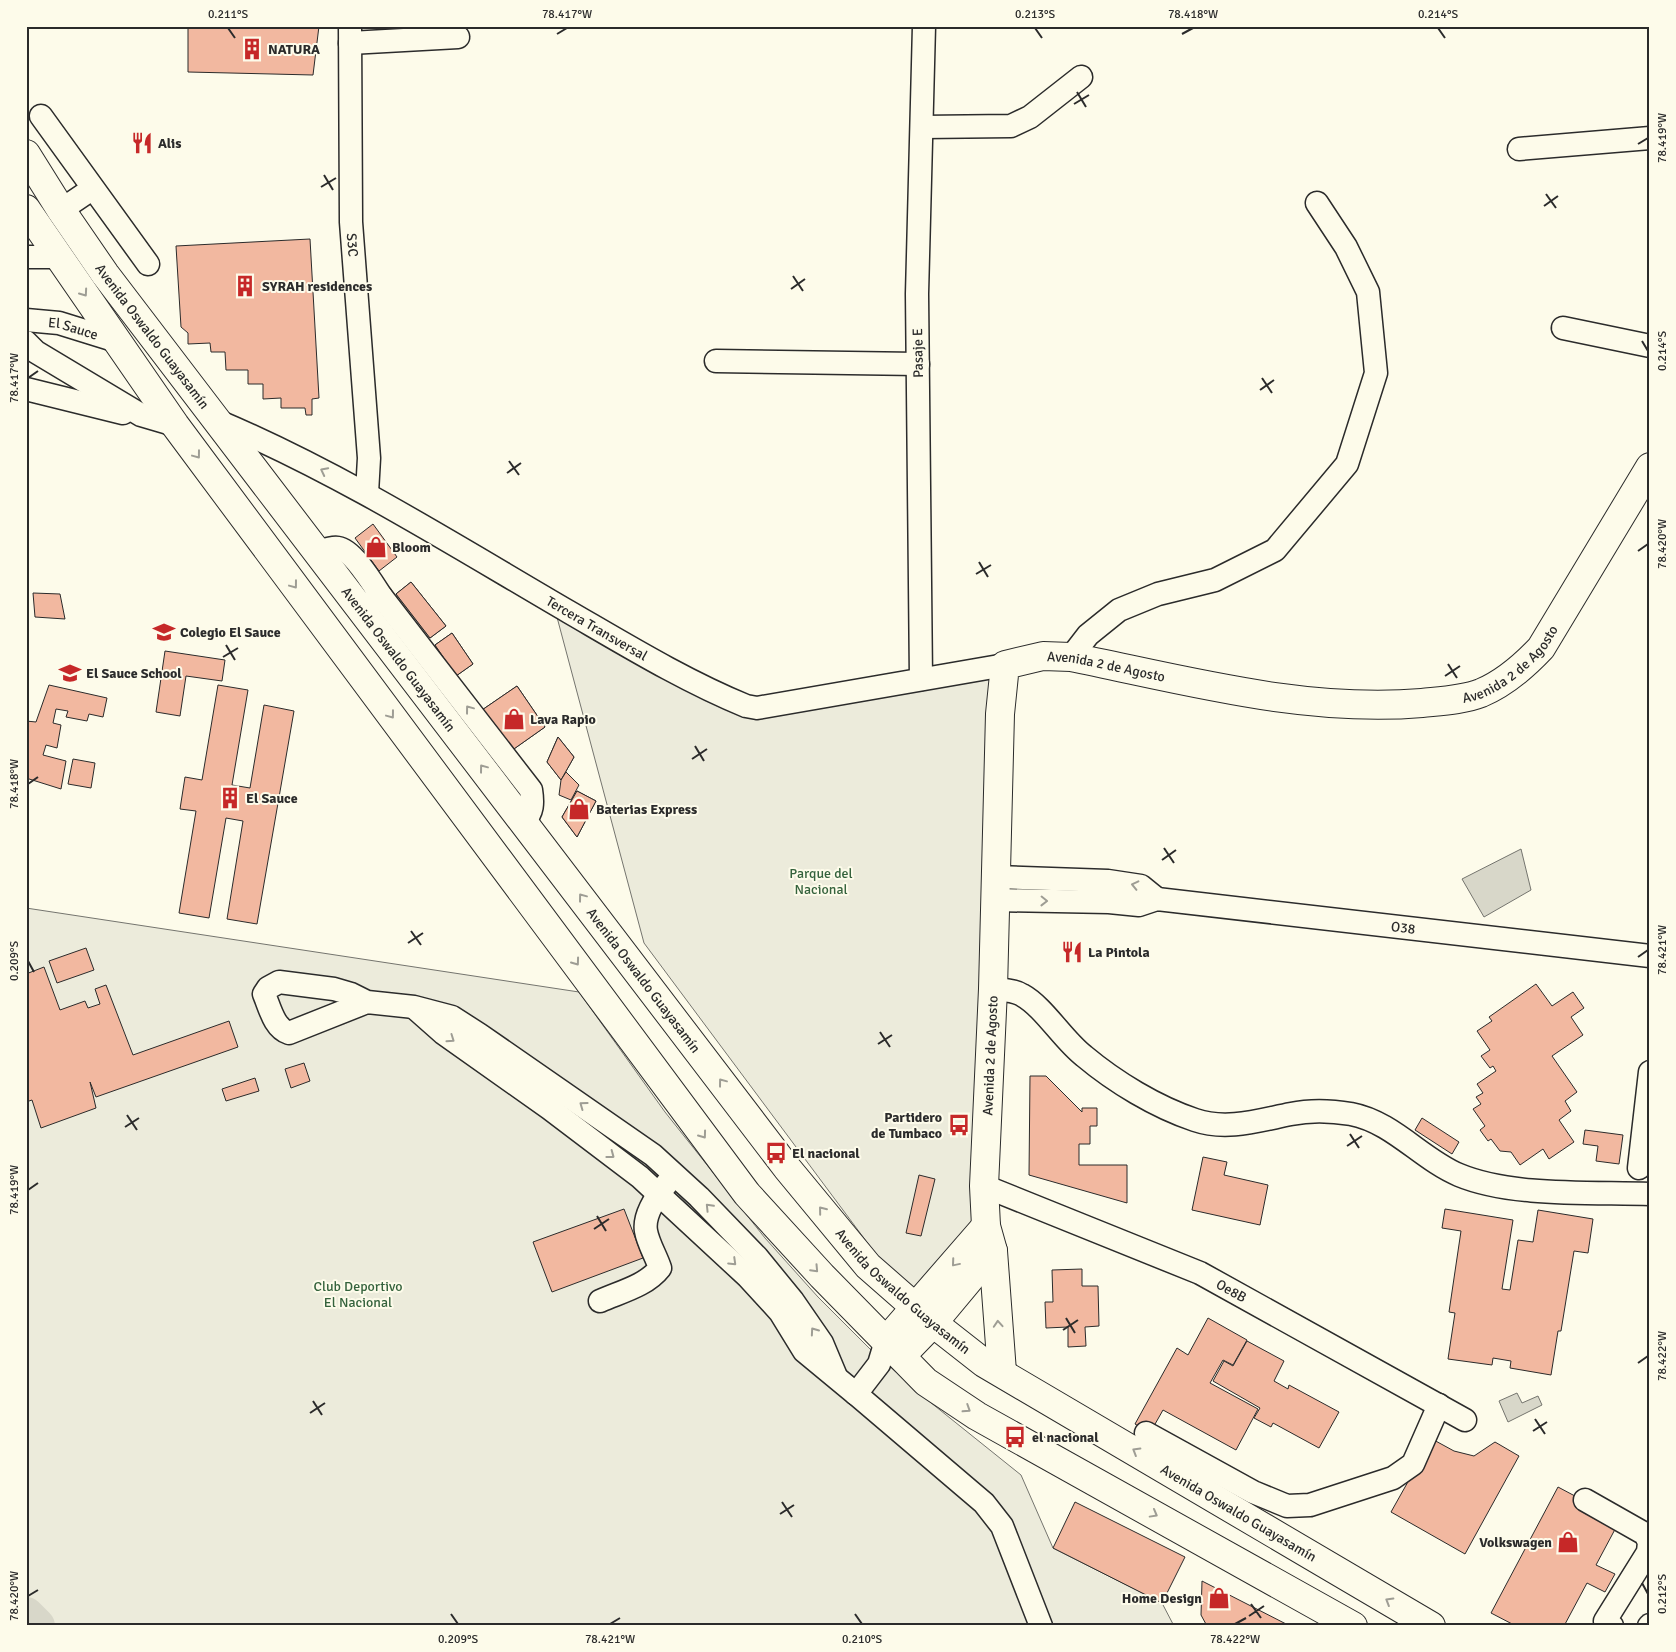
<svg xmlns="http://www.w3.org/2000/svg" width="1676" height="1652" viewBox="0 0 1676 1652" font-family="Signika,sans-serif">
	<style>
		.green { fill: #ecebdb; stroke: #74746e }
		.water { fill: #d8d7c9; stroke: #74746e }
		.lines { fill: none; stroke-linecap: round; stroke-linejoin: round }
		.river { stroke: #d8d7c9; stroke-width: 36 }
		.building { fill: #f2b8a0; stroke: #2b2b2b }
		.minor-casing { stroke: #2b2b2b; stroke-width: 25 }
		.major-casing { stroke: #2b2b2b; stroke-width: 30 }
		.minor { stroke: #fdfbea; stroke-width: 22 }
		.major { stroke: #fdfbea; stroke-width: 28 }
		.oneway { stroke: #9e9d94 }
		.ticks { fill: none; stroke: #2b2b2b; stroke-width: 2 }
		.labels { text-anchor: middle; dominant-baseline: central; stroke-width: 4; stroke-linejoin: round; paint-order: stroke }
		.poi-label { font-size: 14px; font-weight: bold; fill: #2b2b2b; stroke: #fdfbea; text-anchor: start }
		.street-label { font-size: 14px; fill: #2b2b2b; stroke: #fdfbea }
		.park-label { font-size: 14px; fill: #34623c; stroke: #fdfbea }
		.neatline { fill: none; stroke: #2b2b2b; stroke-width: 2 }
		.ticks-label { font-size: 12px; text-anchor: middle; fill: #2b2b2b }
	</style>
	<rect width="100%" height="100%" fill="#fdfbea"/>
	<g class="green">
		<path d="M 554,606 L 746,710 L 1016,661 L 986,1221 L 916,1308 L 644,943 Z"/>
		<path d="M 26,908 L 579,992 L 665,1112 L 765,1238 L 818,1297 L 871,1350 L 930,1402 L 1021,1475 L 1053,1548 L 1162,1603 L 1174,1626 L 37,1626 L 26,1615 Z"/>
	</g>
	<g class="water">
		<path d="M 1521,849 L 1531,890 L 1484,917 L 1462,879 Z"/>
		<path d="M 1517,1393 L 1522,1403 L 1538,1396 L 1542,1405 L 1508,1422 L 1499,1401 Z"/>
	</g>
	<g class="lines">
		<path class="river" d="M 26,1615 L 37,1626"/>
	</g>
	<g class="building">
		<path d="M 188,26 L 319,26 L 313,75 L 188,72 Z"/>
		<path d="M 310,239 L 319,398 L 312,399 L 312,415 L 306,415 L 305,408 L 281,408 L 281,398 L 263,399 L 263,384 L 248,384 L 248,370 L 226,370 L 225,352 L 211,352 L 210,343 L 188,344 L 188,333 L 181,327 L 176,246 Z"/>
		<path d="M 373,524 L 397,557 L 379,571 L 355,538 Z"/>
		<path d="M 411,582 L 446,626 L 430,638 L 396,594 Z"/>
		<path d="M 411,582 L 446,626 L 430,638 L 396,594 Z"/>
		<path d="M 33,593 L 60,594 L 65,619 L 35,617 Z"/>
		<path d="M 452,633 L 473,664 L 456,676 L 435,645 Z"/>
		<path d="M 452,633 L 473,664 L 456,676 L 435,645 Z"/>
		<path d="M 165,651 L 225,660 L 222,681 L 186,676 L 180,716 L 156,712 Z"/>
		<path d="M 49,685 L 107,698 L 103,717 L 89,714 L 87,721 L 66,717 L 68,711 L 56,709 L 53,723 L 61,725 L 57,748 L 46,745 L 43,755 L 66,761 L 61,789 L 26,778 L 26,721 L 36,722 Z"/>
		<path d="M 218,685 L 248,690 L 232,785 L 250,788 L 264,705 L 294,711 L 257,924 L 227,919 L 243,821 L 226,818 L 209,918 L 179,913 L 196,811 L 180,809 L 185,777 L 202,780 Z"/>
		<path d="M 517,686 L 545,727 L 511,751 L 482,710 Z"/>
		<path d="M 517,686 L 545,727 L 511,751 L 482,710 Z"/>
		<path d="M 558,737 L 574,757 L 561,780 L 547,762 Z"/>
		<path d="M 558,737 L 574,757 L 561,780 L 547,762 Z"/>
		<path d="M 73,759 L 95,763 L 91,788 L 68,784 Z"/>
		<path d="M 566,772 L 579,785 L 571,800 L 559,795 L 561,780 Z"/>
		<path d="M 577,791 L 596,801 L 577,837 L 562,817 Z"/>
		<path d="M 577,791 L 596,801 L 577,837 L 562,817 Z"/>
		<path d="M 86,948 L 94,970 L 57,983 L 49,961 Z"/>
		<path d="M 44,967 L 60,1010 L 85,1001 L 88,1008 L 100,1004 L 95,989 L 106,985 L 133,1055 L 229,1021 L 238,1047 L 96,1097 L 90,1082 L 96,1108 L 41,1128 L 32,1100 L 26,1102 L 26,974 Z"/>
		<path d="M 1536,984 L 1552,1006 L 1573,992 L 1584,1008 L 1571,1017 L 1583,1035 L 1552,1056 L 1577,1092 L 1565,1101 L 1571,1111 L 1559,1120 L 1574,1142 L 1549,1159 L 1543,1149 L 1520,1165 L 1511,1152 L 1500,1151 L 1491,1139 L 1488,1141 L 1480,1130 L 1485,1126 L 1473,1109 L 1481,1104 L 1476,1097 L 1483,1093 L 1477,1084 L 1496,1071 L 1493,1066 L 1490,1068 L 1481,1056 L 1490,1050 L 1477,1031 L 1492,1021 L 1489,1017 Z"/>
		<path d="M 304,1063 L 310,1081 L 291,1088 L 285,1069 Z"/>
		<path d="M 1030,1076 L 1046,1076 L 1082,1112 L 1082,1108 L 1097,1108 L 1097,1126 L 1090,1126 L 1090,1144 L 1079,1144 L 1079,1165 L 1127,1165 L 1127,1203 L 1029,1175 Z"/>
		<path d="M 255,1078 L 259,1091 L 226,1101 L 222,1089 Z"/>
		<path d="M 1422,1118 L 1459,1142 L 1452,1154 L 1415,1130 Z"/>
		<path d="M 1585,1130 L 1623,1135 L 1619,1164 L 1596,1161 L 1598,1146 L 1583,1144 Z"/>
		<path d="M 1203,1157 L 1227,1162 L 1224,1175 L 1268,1185 L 1260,1225 L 1192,1210 Z"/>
		<path d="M 919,1175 L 935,1179 L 921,1236 L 906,1233 Z"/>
		<path d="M 624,1209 L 643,1258 L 552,1292 L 533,1242 Z"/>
		<path d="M 1445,1209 L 1513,1220 L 1502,1289 L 1510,1290 L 1518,1240 L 1533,1242 L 1538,1210 L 1593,1219 L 1588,1253 L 1574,1251 L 1561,1331 L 1558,1331 L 1551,1375 L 1510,1368 L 1511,1361 L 1493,1358 L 1492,1365 L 1448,1359 L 1455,1313 L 1449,1312 L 1461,1231 L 1442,1228 Z"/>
		<path d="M 1082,1269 L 1082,1286 L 1098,1286 L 1099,1326 L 1085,1327 L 1086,1346 L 1068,1347 L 1068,1327 L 1046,1328 L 1045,1302 L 1053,1302 L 1052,1270 Z"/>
		<path d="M 1208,1318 L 1247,1340 L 1233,1365 L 1223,1360 L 1210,1383 L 1258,1409 L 1236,1450 L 1163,1410 L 1150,1433 L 1135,1424 L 1177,1348 L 1188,1355 Z"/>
		<path d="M 1247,1341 L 1284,1361 L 1274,1381 L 1288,1389 L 1289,1385 L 1339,1412 L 1319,1448 L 1273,1423 L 1271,1427 L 1254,1418 L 1260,1408 L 1213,1381 L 1224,1361 L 1233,1366 Z"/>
		<path d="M 1432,1439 L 1454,1451 L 1474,1456 L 1495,1442 L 1519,1456 L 1465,1554 L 1391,1512 Z"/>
		<path d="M 1558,1487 L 1620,1520 L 1596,1565 L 1615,1574 L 1605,1592 L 1587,1583 L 1564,1626 L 1516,1626 L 1491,1613 Z"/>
		<path d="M 1075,1502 L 1185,1557 L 1162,1603 L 1053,1548 Z"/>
		<path d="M 1202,1581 L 1290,1626 L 1207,1626 L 1201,1615 Z"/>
	</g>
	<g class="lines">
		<g class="minor-casing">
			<g id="minor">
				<path id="s1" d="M 350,26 L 351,222 L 369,458 L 367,493"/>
				<path d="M 350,43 L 458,37"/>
				<path d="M 41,116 L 148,264"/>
				<path d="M 922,127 L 1011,126 L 1030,117 L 1081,77"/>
				<path d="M 1519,149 L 1650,138"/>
				<path d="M 61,210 L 92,189"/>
				<path d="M 26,257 L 59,257"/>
				<path id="s2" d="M 26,320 L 59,323 L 117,341"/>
				<path d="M 1563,328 L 1650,346"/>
				<path d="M 26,342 L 36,352 L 141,415 L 175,425"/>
				<path d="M 716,361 L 918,364"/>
				<path d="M 26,389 L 123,413"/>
				<path id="s3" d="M 220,422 C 342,474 454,545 569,612 C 626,645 685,681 746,706 L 757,708 L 1005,665"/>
				<path d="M 319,552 C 325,550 331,547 338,548 C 353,550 373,584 381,596"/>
				<path d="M 361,608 L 381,596 L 531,790 C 533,803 533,812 524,821"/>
				<path d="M 1071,657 L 1088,635 L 1119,610 L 1158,594 L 1215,580 L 1275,550 L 1347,464 L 1376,373 L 1368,292 L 1346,247 L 1317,203"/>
				<path d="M 921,679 L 917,294 L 924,26"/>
				<path d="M 996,877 L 1108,881 L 1141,886 L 1157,899"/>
				<path id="s4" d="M 995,900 L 1109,902 L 1139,905 L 1157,899 L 1650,956"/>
				<path d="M 993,989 C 1003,990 1014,990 1022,995 C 1044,1007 1063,1040 1084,1056 C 1115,1082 1156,1107 1195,1120 C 1227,1131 1260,1120 1291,1114 C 1310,1110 1333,1111 1351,1114 C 1393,1122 1421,1159 1459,1175 C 1512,1197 1592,1192 1650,1194"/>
				<path d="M 367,1002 L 289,1033 C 274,1028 270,1008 264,994 L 268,988 L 279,982 L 334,989 L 351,994 L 367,1002 L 414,1007 L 452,1017 L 480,1035 L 653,1155 L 699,1197 L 757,1257 L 793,1301 L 822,1343 L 835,1374"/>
				<path d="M 417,1010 L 443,1033 L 549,1108 L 640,1177 L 748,1277 L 780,1312 L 804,1351 L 856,1394 L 879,1364 L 886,1341"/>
				<path d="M 1639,1168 L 1650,1072"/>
				<path id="s5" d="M 984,1186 L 1200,1273 L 1465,1420"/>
				<path d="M 600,1301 C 620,1292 646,1286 660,1268 C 656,1256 648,1243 646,1231 C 643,1214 658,1194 668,1182"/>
				<path d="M 856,1394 L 984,1503 L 1002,1526 L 1041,1626"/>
				<path d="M 1146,1433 L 1253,1492 L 1287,1506 L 1310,1505 L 1393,1478 L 1413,1464 L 1439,1405"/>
				<path d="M 1585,1500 L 1645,1534 L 1649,1542 L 1648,1552 L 1605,1621 L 1612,1626"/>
				<path d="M 1649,1626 L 1650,1625"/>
			</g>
		</g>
		<g class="major-casing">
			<g id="major">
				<path id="s6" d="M 26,154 L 61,210 L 105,274 L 787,1168 L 868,1266 L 933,1323 L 984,1363 L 1431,1626"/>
				<path d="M 26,209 L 175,425 L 747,1194 L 822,1276 L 926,1382 L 977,1416 L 1353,1626"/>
				<path d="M 886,1341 L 986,1226"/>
				<path d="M 901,1356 L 933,1323 L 993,1251"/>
				<path id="s7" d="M 1002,1372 L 993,1251 L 986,1226 L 984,1186 L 993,989 L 1000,714 L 1005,665 L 1043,656 L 1071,657 C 1185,680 1304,713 1422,703 C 1441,701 1463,700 1481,693 C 1505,683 1524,666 1541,648 L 1650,467"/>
			</g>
		</g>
		<use href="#minor" class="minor"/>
		<use href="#major" class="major"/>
	</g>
	<defs><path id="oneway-chevron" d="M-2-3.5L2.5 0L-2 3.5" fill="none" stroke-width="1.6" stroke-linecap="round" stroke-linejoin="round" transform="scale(1.25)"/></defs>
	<g class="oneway">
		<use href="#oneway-chevron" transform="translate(84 293) rotate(55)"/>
		<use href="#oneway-chevron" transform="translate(197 455) rotate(53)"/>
		<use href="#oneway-chevron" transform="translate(324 471) rotate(-153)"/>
		<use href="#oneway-chevron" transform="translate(294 585) rotate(53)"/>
		<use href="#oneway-chevron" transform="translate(469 709) rotate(-127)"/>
		<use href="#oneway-chevron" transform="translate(391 715) rotate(53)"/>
		<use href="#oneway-chevron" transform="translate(483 768) rotate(-127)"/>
		<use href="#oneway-chevron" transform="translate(1135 885) rotate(-167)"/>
		<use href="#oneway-chevron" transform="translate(582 897) rotate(-127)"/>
		<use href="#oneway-chevron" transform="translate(1044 901) rotate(1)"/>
		<use href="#oneway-chevron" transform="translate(576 962) rotate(54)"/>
		<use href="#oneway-chevron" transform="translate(451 1039) rotate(35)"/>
		<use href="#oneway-chevron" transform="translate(722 1082) rotate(-127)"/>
		<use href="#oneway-chevron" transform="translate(583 1105) rotate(-144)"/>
		<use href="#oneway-chevron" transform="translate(703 1135) rotate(54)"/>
		<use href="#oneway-chevron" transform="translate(611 1155) rotate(37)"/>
		<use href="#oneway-chevron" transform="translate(709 1207) rotate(-134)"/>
		<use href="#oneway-chevron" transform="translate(822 1210) rotate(-129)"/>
		<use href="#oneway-chevron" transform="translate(733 1262) rotate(44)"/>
		<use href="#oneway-chevron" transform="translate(955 1263) rotate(130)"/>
		<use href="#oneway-chevron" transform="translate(815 1269) rotate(47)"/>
		<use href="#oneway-chevron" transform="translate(998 1324) rotate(-94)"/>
		<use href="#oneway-chevron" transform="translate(814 1331) rotate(-125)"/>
		<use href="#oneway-chevron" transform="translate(967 1409) rotate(33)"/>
		<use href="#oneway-chevron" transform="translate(1136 1451) rotate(-149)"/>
		<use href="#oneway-chevron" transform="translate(1154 1514) rotate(29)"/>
		<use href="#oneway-chevron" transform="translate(1389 1601) rotate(-149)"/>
	</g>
	<path class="ticks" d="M 228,28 L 235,38M 1035,28 L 1042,38M 1438,28 L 1445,38M 557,34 L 567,28M 1182,34 L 1193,28M 1077,92 L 1086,107M 1074,104 L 1089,95M 1638,144 L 1648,138M 324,175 L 333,190M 321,187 L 336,178M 1546,194 L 1556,208M 1544,206 L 1558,196M 793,276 L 803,291M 791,289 L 805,279M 1642,341 L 1648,351M 28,378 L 38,371M 1262,378 L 1272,393M 1260,390 L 1274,380M 509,461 L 519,475M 507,473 L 521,463M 1638,551 L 1648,544M 979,562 L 988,577M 976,574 L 991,565M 226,645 L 235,660M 223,657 L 238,648M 1448,664 L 1457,678M 1445,676 L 1460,666M 695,746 L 704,761M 692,759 L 707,749M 28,784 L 38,777M 1164,848 L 1174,863M 1162,860 L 1176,850M 411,931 L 421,945M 408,943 L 423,933M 1638,957 L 1648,950M 28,961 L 34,972M 880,1032 L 890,1047M 878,1044 L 892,1035M 127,1115 L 137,1130M 125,1127 L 139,1118M 1350,1134 L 1359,1148M 1347,1146 L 1362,1136M 28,1190 L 38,1183M 597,1216 L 606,1231M 594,1229 L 609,1219M 1066,1318 L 1075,1333M 1063,1330 L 1078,1320M 1638,1363 L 1648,1356M 313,1401 L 322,1415M 310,1413 L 325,1403M 1535,1419 L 1545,1434M 1533,1431 L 1547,1422M 782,1502 L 792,1517M 780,1514 L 794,1505M 1642,1583 L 1648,1594M 28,1596 L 38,1590M 1251,1604 L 1261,1618M 451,1614 L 458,1624M 855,1614 L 862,1624M 1249,1616 L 1264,1606M 610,1624 L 620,1618M 1235,1624 L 1246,1618"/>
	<defs>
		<g id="building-bare" transform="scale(1.725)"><path d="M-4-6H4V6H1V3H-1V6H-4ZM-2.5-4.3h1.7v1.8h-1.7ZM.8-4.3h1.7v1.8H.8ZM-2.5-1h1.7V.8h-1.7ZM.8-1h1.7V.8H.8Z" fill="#c62828" stroke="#fdfbea" stroke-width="2.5" paint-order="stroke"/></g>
		<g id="restaurant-bare" transform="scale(1.725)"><path d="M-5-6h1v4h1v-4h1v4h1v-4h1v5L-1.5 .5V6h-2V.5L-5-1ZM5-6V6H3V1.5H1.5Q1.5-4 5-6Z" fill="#c62828" stroke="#fdfbea" stroke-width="2.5" paint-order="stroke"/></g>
		<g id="shop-bare" transform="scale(1.725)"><path d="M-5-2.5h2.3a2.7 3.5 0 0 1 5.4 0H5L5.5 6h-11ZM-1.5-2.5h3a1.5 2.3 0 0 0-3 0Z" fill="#c62828" stroke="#fdfbea" stroke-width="2.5" paint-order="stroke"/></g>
		<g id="school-bare" transform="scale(1.725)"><path d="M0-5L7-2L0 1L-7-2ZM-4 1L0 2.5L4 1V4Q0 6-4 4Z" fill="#c62828" stroke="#fdfbea" stroke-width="2.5" paint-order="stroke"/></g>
		<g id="bus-bare" transform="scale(1.725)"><path d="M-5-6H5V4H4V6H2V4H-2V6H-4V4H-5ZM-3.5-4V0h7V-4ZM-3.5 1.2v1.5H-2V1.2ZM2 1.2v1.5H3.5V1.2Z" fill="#c62828" stroke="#fdfbea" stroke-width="2.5" paint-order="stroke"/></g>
	</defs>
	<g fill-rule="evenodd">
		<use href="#building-bare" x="252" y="49"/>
		<use href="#restaurant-bare" x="142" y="143"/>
		<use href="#building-bare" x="245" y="286"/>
		<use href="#shop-bare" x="376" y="547"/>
		<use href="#school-bare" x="164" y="632"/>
		<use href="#school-bare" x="70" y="673"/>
		<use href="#shop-bare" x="514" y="719"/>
		<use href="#building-bare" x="230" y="798"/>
		<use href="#shop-bare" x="579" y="809"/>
		<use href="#restaurant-bare" x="1072" y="952"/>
		<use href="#bus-bare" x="959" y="1125"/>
		<use href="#bus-bare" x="776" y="1153"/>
		<use href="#bus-bare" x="1015" y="1437"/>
		<use href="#shop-bare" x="1568" y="1542"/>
		<use href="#shop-bare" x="1219" y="1598"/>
	</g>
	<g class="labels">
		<g class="poi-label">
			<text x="268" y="49">NATURA</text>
			<text x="158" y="143">Alis</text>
			<text x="262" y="286">SYRAH residences</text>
			<text x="392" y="547">Bloom</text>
			<text x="180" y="632">Colegio El Sauce</text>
			<text x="86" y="673">El Sauce School</text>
			<text x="530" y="719">Lava Rapio</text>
			<text x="246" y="798">El Sauce</text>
			<text x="596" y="809">Baterias Express</text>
			<text x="1088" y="952">La Pintola</text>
			<text x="942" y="1117" text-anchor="end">Partidero<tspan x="942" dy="16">de Tumbaco</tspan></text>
			<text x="792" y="1153">El nacional</text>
			<text x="1032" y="1437">el nacional</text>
			<text x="1552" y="1542" text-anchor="end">Volkswagen</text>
			<text x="1202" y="1598" text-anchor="end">Home Design</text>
		</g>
		<g class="street-label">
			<text stroke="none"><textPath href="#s1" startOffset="219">S3C</textPath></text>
			<text stroke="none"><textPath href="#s2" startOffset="48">El Sauce</textPath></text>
			<text stroke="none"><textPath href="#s6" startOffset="222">Avenida Oswaldo Guayasamín</textPath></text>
			<text transform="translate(918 353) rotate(-91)">Pasaje E</text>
			<text stroke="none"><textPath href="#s3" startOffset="430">Tercera Transversal</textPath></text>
			<text stroke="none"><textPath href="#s6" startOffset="628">Avenida Oswaldo Guayasamín</textPath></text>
			<text stroke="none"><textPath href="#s7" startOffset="1232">Avenida 2 de Agosto</textPath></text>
			<text stroke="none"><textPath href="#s7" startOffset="812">Avenida 2 de Agosto</textPath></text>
			<text stroke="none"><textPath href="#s4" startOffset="411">O38</textPath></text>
			<text stroke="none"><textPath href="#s6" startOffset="1032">Avenida Oswaldo Guayasamín</textPath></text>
			<text stroke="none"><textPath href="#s7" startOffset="318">Avenida 2 de Agosto</textPath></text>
			<text stroke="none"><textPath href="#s6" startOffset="1438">Avenida Oswaldo Guayasamín</textPath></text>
			<text stroke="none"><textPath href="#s5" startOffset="269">Oe8B</textPath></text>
			<text stroke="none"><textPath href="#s6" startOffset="1842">Avenida Oswaldo Guayasamín</textPath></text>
		</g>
		<g class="park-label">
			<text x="821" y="873">Parque del<tspan x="821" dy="16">Nacional</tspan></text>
			<text x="358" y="1286">Club Deportivo<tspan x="358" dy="16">El Nacional</tspan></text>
		</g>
	</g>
	<rect width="1676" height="1652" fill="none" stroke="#fdfbea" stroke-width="55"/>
	<rect x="28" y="28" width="1620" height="1596" class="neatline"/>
	<g class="ticks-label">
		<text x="228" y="18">0.211°S</text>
		<text x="567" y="18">78.417°W</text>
		<text x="1035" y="18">0.213°S</text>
		<text x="1193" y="18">78.418°W</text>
		<text x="1438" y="18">0.214°S</text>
		<text transform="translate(1662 138) rotate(-90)" y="4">78.419°W</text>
		<text transform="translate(1662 351) rotate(-90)" y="4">0.214°S</text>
		<text transform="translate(14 378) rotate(-90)" y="4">78.417°W</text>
		<text transform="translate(1662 544) rotate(-90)" y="4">78.420°W</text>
		<text transform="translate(14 784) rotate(-90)" y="4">78.418°W</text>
		<text transform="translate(1662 950) rotate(-90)" y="4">78.421°W</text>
		<text transform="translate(14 961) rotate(-90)" y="4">0.209°S</text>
		<text transform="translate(14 1190) rotate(-90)" y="4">78.419°W</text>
		<text transform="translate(1662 1356) rotate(-90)" y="4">78.422°W</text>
		<text transform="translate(1662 1594) rotate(-90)" y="4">0.212°S</text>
		<text transform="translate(14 1596) rotate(-90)" y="4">78.420°W</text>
		<text x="458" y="1643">0.209°S</text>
		<text x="610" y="1643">78.421°W</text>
		<text x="862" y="1643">0.210°S</text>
		<text x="1235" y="1643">78.422°W</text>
	</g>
</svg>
